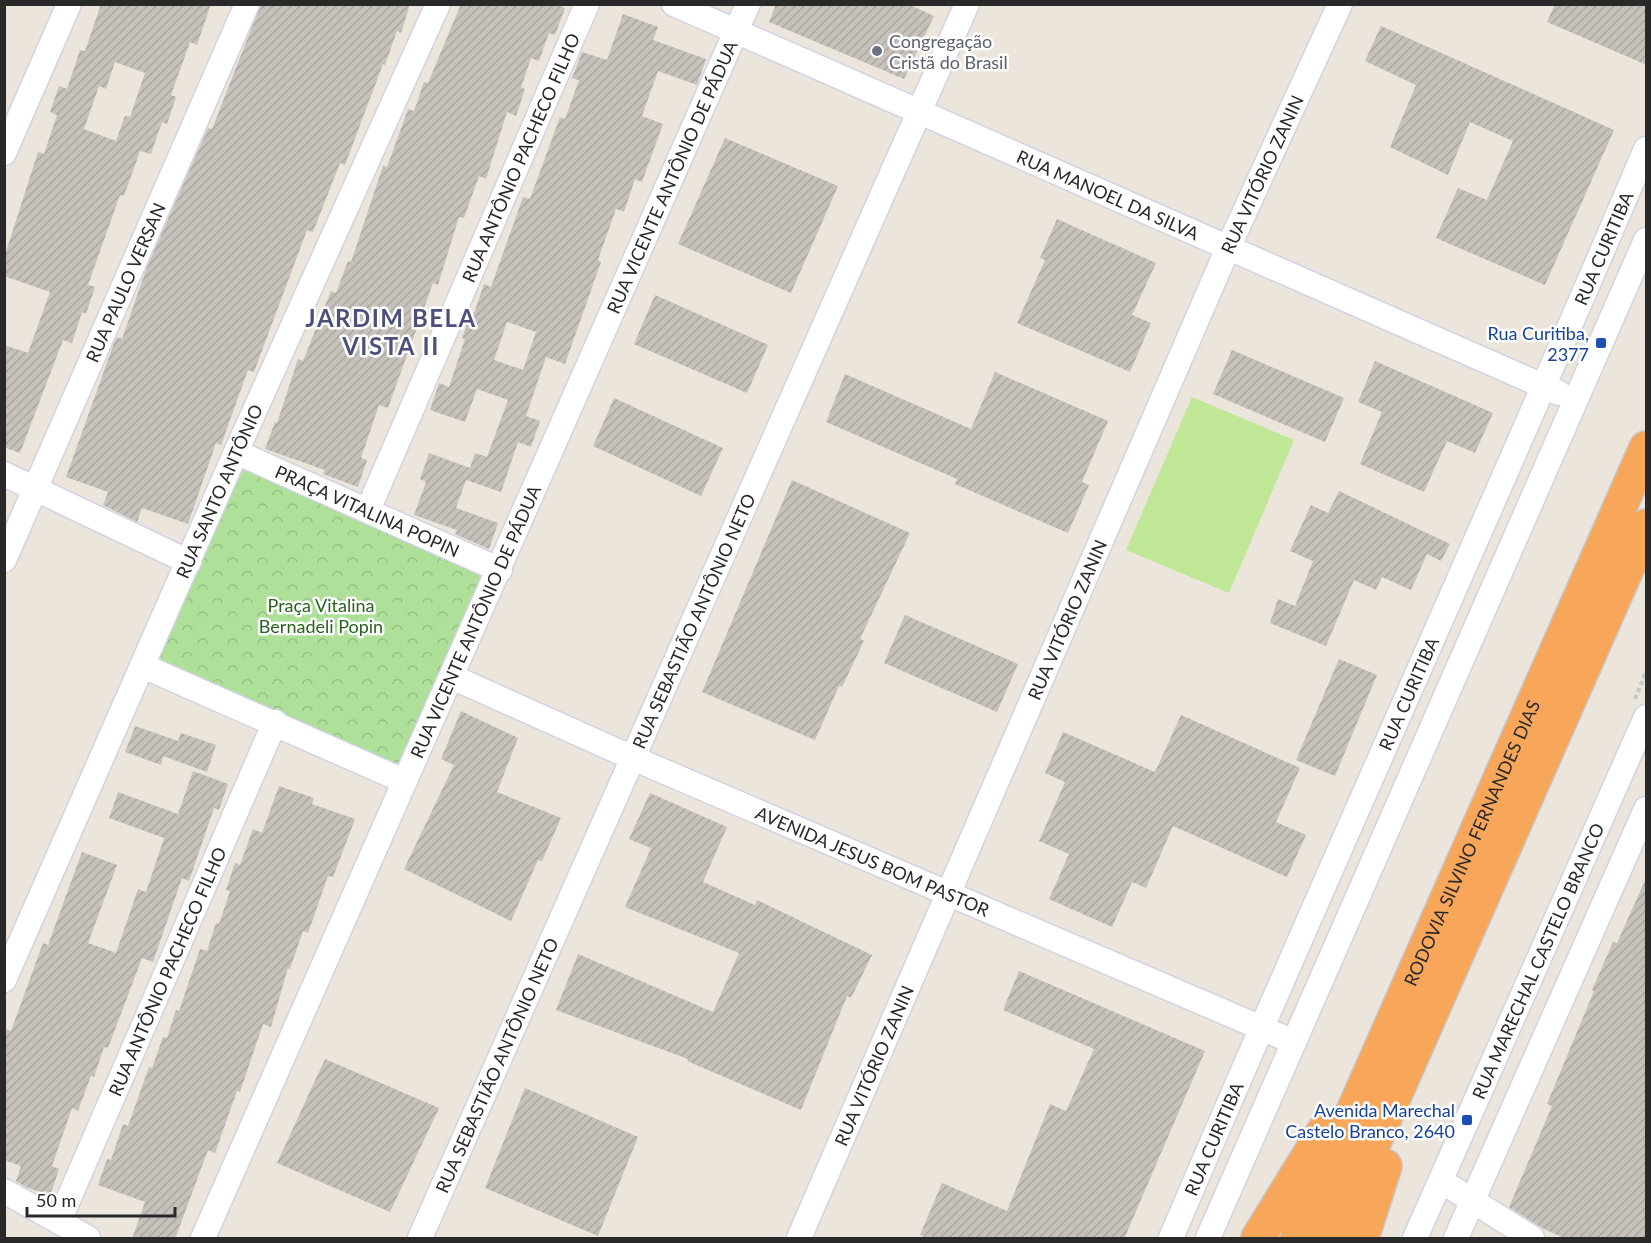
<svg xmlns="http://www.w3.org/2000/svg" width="1651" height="1243" viewBox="0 0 1651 1243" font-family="Lato,sans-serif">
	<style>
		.park { fill: url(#park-crowns) }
		.pitch { fill: #c0e796 }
		.building { fill: url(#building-hatch); fill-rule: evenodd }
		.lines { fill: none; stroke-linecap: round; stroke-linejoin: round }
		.minor-casing { stroke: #d1d3e2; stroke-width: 27 }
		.highway-casing { stroke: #c7c7c7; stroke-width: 36 }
		.path { stroke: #c7c7c7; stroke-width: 4; stroke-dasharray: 4.5 3; stroke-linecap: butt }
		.minor { stroke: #fff; stroke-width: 24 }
		.highway { stroke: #f8a65a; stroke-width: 33 }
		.worship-dot { fill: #6b7280; stroke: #fff; stroke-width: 2 }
		.transit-dot { fill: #1a4fb4; stroke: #fff; stroke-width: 2 }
		.labels { text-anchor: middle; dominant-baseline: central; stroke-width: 5; stroke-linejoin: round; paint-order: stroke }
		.worship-label { font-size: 18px; fill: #5b616d; stroke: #fff; text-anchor: start }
		.street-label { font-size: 18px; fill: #292929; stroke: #fff }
		.transit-label { font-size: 18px; fill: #164399; stroke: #fff; text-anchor: end }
		.park-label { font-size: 18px; fill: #27631c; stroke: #fff }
		.district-label { font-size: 24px; font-weight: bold; letter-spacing: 1.5px; fill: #4b5178; stroke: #fff }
	</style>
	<defs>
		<pattern id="park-crowns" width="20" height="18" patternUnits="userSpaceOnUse" patternTransform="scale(1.5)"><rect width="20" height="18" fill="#aee09a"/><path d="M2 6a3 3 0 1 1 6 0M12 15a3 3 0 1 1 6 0" fill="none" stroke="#96c085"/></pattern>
		<pattern id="building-hatch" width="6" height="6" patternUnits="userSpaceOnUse" patternTransform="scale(1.5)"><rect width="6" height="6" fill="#c6c2bb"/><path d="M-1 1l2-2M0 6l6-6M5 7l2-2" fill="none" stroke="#aaa7a1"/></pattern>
	</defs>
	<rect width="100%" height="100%" fill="#ebe5db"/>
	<path class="park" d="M 236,452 L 500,570 L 404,781 L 143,666 Z"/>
	<path class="pitch" d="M 1192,397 L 1294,440 L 1229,593 L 1126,550 Z"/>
	<g class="building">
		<path d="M 101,4 L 211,4 L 197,45 L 190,42 L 171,95 L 176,97 L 167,124 L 162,122 L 151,154 L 140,151 L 124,196 L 120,195 L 88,285 L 95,287 L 86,314 L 82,312 L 72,343 L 63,340 L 20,453 L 4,447 L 4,345 L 28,353 L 50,292 L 4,276 L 4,258 L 38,152 L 44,154 L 57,115 L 50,112 L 59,86 L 67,89 L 80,50 L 85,51 ZM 115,62 L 145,73 L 130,117 L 125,116 L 116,141 L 84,129 L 99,86 L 106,89 Z"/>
		<path d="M 261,4 L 410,4 L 401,33 L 397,31 L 385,65 L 383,64 L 345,165 L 340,163 L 313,232 L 307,230 L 254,372 L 248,370 L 221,445 L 216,443 L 188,524 L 142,508 L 137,522 L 103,505 L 108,492 L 66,477 L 114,343 L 117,337 L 122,339 L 147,267 L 208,128 L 212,129 Z"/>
		<path d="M 461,4 L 554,4 L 565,8 L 555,35 L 549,33 L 539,61 L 531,58 L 521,88 L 525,89 L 516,116 L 507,112 L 486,179 L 479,176 L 464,218 L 459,217 L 438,285 L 433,283 L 388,408 L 379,405 L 361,458 L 367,460 L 358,487 L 323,474 L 325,470 L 265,449 L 275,422 L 277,423 L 298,359 L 303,361 L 331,291 L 336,293 L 348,261 L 351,262 L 383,166 L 387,167 L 408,109 L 414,111 L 424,82 L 428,83 Z"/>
		<path d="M 776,4 L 908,4 L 934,16 L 904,79 L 769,22 Z"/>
		<path d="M 1555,4 L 1647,4 L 1647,65 L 1547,22 Z"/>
		<path d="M 623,14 L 658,27 L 653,40 L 706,59 L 697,85 L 658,71 L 642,116 L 663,124 L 642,182 L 635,179 L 624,212 L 616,209 L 598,260 L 601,262 L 565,364 L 546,357 L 526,416 L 540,421 L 531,447 L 518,442 L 501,492 L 466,480 L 456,508 L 498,523 L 489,549 L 455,534 L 457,530 L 414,515 L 426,482 L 420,479 L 429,453 L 470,468 L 475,453 L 487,457 L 508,400 L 477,389 L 465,422 L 430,410 L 439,383 L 449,387 L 465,339 L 462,338 L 471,312 L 474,313 L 484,284 L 491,287 L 523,197 L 530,199 L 560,117 L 565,119 L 579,80 L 572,78 L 582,52 L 607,60 ZM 507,322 L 536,332 L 523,370 L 494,360 Z"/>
		<path d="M 1381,26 L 1614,130 L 1545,285 L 1436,238 L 1458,188 L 1487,200 L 1513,141 L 1470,122 L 1448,175 L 1390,147 L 1416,85 L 1365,61 Z"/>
		<path d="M 725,138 L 838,186 L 791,293 L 678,244 Z"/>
		<path d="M 1057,219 L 1156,263 L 1132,315 L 1151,323 L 1130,372 L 1017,323 L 1045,260 L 1040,258 Z"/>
		<path d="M 655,295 L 768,345 L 747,393 L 634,344 Z"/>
		<path d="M 1232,350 L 1344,398 L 1325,442 L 1213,394 Z"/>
		<path d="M 1375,361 L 1493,413 L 1475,453 L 1447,441 L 1424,492 L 1360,464 L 1382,412 L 1358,402 Z"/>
		<path d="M 995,372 L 1108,421 L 1082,482 L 1089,485 L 1068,533 L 955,484 L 957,479 L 826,422 L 845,374 L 971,429 Z"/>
		<path d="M 614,398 L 723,448 L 701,496 L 593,446 Z"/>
		<path d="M 792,480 L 910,533 L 860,639 L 864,641 L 842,687 L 839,686 L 815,740 L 702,692 Z"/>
		<path d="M 1339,491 L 1450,544 L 1441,561 L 1427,554 L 1411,590 L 1382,577 L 1376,590 L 1354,580 L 1326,646 L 1270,623 L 1278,599 L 1295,606 L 1313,561 L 1290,551 L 1311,505 L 1328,513 Z"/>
		<path d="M 905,615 L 1018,664 L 997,712 L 884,663 Z"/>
		<path d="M 1339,659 L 1377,675 L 1335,776 L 1296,760 Z"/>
		<path d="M 461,711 L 518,738 L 497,792 L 561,818 L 542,861 L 538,860 L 511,921 L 404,869 L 454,765 L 441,759 Z"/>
		<path d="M 1181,715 L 1300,768 L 1276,822 L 1306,835 L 1287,877 L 1173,826 L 1146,888 L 1132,882 L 1112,927 L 1049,899 L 1069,854 L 1039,841 L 1065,782 L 1045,773 L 1063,732 L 1155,772 Z"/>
		<path d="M 135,726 L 178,741 L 181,733 L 216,745 L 207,772 L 163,756 L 161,765 L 125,752 Z"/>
		<path d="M 193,771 L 228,784 L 219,810 L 214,808 L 189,881 L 182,878 L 153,962 L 142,958 L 108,1048 L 104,1047 L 94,1077 L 91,1076 L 78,1111 L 72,1108 L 52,1166 L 59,1169 L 50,1196 L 26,1187 L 16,1181 L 21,1166 L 4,1160 L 4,1029 L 11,1031 L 43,943 L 48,945 L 82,852 L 117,865 L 88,943 L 116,953 L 138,889 L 146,892 L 164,838 L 109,818 L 118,792 L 178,814 Z"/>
		<path d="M 279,786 L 314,798 L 312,804 L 355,819 L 333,877 L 328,876 L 308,933 L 303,931 L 290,969 L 288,968 L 271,1027 L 263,1024 L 240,1092 L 237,1091 L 215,1153 L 208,1150 L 175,1239 L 132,1239 L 145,1202 L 98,1185 L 107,1159 L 111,1160 L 123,1124 L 128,1126 L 149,1067 L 152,1068 L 163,1037 L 167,1038 L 176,1010 L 179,1011 L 200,949 L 207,951 L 216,923 L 219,924 L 230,891 L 226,890 L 235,863 L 240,865 L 253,829 L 262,833 Z"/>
		<path d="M 650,793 L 727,827 L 703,882 L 755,905 L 757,900 L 872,955 L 851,998 L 847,996 L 801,1110 L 687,1061 L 688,1059 L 556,1010 L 578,954 L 713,1012 L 739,953 L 625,907 L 651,848 L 629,839 Z"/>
		<path d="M 1647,876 L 1647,1239 L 1566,1239 L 1542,1228 L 1509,1207 L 1552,1106 L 1547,1104 L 1594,991 L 1592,990 L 1613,942 L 1617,943 Z"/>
		<path d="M 1019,971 L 1205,1051 L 1124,1239 L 929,1239 L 920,1235 L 942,1183 L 1007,1211 L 1050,1104 L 1066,1111 L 1094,1049 L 1003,1010 Z"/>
		<path d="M 325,1059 L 439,1108 L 390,1212 L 277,1163 Z"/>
		<path d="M 525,1088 L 638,1137 L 598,1236 L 485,1188 Z"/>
	</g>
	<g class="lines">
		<g class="minor-casing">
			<g id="minor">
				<path id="s1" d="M 674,4 L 1559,393"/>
				<path d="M 4,153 L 69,4"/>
				<path id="s2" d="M 236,452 L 500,570"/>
				<path d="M 4,474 L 189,562"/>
				<path id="s3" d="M 368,510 L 587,4"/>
				<path id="s4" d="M 4,560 L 247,4"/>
				<path d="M 143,666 L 404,781"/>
				<path id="s5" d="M 452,677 L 635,759 L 1294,1042"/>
				<path id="s6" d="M 4,980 L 236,452 L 438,4"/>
				<path d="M 1441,1181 L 1532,1238"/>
				<path d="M 4,1191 L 88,1238"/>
				<path id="s7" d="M 59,1221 L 275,722"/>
				<path id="s8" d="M 203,1238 L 748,4"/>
				<path id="s9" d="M 420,1238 L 967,4"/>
				<path id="s10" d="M 799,1238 L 1228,248 L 1340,4"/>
				<path id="s11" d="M 1171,1238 C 1326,874 1491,513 1646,149"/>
				<path d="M 1208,1238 L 1646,240"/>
				<path id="s12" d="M 1415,1238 L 1646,717"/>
				<path d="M 1456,1238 L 1646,809"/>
			</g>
		</g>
		<g class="highway-casing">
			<g id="highway">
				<path d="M 1258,1238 L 1325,1129"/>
				<path id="s13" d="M 1297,1238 L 1646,448"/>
				<path d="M 1332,1238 L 1646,526"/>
				<path d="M 1362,1238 L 1385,1166"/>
			</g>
		</g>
		<path class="path" d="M 1635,699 L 1646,672"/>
		<use href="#minor" class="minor"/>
		<use href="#highway" class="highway"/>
	</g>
	<circle class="worship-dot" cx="877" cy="51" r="6"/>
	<g class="transit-dot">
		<rect x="1595" y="337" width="12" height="12" rx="3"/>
		<rect x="1461" y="1114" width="12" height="12" rx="3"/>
	</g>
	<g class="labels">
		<g class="worship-label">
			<text x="889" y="41">Congregação<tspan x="889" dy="21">Cristã do Brasil</tspan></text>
		</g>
		<g class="street-label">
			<text stroke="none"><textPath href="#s3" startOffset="384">RUA ANTÔNIO PACHECO FILHO</textPath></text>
			<text stroke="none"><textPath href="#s10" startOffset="1160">RUA VITÓRIO ZANIN</textPath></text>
			<text stroke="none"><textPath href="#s8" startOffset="1160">RUA VICENTE ANTÔNIO DE PÁDUA</textPath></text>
			<text stroke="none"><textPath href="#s1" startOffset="474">RUA MANOEL DA SILVA</textPath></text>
			<text stroke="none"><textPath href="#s11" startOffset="1080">RUA CURITIBA</textPath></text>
			<text stroke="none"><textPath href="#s4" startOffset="303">RUA PAULO VERSAN</textPath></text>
			<text stroke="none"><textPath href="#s6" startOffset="534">RUA SANTO ANTÔNIO</textPath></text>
			<text stroke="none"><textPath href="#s2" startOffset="144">PRAÇA VITALINA POPIN</textPath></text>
			<text stroke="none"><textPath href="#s10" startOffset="674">RUA VITÓRIO ZANIN</textPath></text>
			<text stroke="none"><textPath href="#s8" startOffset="674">RUA VICENTE ANTÔNIO DE PÁDUA</textPath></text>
			<text stroke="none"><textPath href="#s9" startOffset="675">RUA SEBASTIÃO ANTÔNIO NETO</textPath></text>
			<text stroke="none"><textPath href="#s11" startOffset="594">RUA CURITIBA</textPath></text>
			<text stroke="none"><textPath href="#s13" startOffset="432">RODOVIA SILVINO FERNANDES DIAS</textPath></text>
			<text stroke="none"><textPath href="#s5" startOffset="459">AVENIDA JESUS BOM PASTOR</textPath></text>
			<text stroke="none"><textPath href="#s12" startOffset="303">RUA MARECHAL CASTELO BRANCO</textPath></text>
			<text stroke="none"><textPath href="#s7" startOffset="272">RUA ANTÔNIO PACHECO FILHO</textPath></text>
			<text stroke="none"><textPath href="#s9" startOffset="189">RUA SEBASTIÃO ANTÔNIO NETO</textPath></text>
			<text stroke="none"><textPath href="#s10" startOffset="188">RUA VITÓRIO ZANIN</textPath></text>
			<text stroke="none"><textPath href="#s11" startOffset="108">RUA CURITIBA</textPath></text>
		</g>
		<g class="transit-label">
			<text x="1589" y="333">Rua Curitiba,<tspan x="1589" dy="21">2377</tspan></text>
			<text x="1455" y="1110">Avenida Marechal<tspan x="1455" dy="21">Castelo Branco, 2640</tspan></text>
		</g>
		<g class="park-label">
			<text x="321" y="605">Praça Vitalina<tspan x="321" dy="21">Bernadeli Popin</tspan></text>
		</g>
		<g class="district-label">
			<text x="391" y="317">JARDIM BELA<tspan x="391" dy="28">VISTA II</tspan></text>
		</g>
	</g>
	<rect width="1651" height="1243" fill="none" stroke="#292929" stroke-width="12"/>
	<path d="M27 1207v9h148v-9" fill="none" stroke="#292929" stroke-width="3"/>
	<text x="36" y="1207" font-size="18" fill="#292929" stroke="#ffffff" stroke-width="4.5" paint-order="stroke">50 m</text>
</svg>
